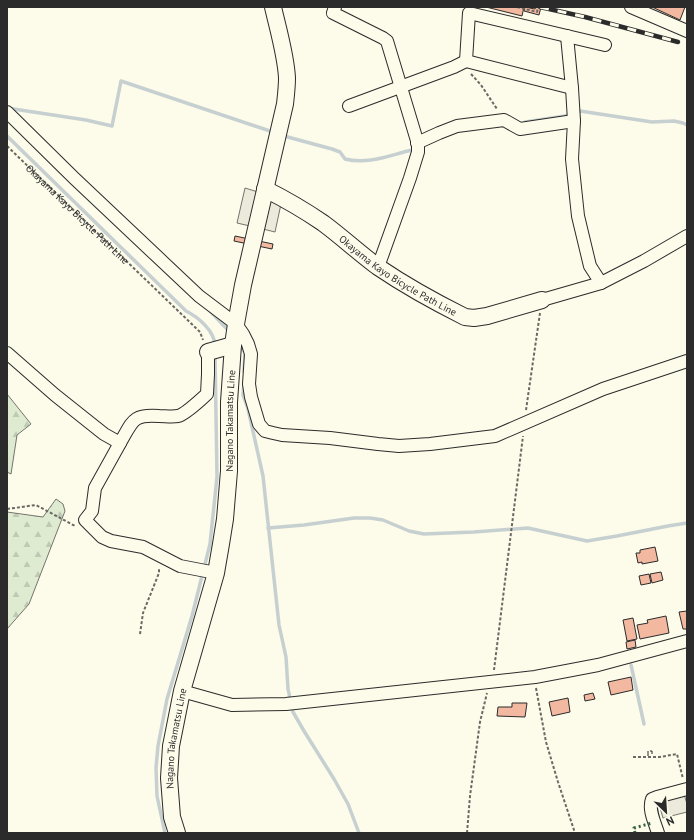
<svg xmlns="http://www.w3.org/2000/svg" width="694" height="840" viewBox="0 0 694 840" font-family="'PT Sans',sans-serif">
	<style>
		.forest { fill: url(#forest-firs); stroke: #74746e }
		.parking { fill: #eceadb; stroke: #74746e }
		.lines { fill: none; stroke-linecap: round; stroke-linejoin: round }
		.stream { stroke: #c7d0d0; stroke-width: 3.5 }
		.building { fill: #f2b8a0; stroke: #2b2b2b }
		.minor-casing { stroke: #2b2b2b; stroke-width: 14 }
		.major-casing { stroke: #2b2b2b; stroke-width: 18 }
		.path { stroke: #6a6964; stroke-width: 2; stroke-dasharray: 3 2; stroke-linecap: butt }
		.minor { stroke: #fdfbea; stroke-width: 12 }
		.major { stroke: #fdfbea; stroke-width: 16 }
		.rail-casing { stroke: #2b2b2b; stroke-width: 4.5 }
		.rail { stroke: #fdfbea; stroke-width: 3; stroke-dasharray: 9; stroke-linecap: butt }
		.hedge { stroke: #34623c; stroke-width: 3; stroke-dasharray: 2 3; stroke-linecap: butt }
		.fence { stroke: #2b2b2b; stroke-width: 1; stroke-dasharray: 5 2; stroke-linecap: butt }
		.labels { text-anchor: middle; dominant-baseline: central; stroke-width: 3; stroke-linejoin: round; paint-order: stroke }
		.street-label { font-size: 10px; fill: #2b2b2b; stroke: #fdfbea }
	</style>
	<defs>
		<pattern id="forest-firs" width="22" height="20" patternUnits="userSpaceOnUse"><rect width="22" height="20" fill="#deebd1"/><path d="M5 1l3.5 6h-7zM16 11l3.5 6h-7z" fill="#bfcab4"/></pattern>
	</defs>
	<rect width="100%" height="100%" fill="#fdfbea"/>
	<g class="forest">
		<path d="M 7,394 L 31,424 L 17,435 L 11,474 L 7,472 Z"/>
		<path d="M 56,499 L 63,504 L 65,511 L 29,604 L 7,629 L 7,512 L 43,517 Z"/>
	</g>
	<g class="parking">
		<path d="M 245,188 L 258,192 L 250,226 L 237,223 Z"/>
		<path d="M 269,201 L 281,204 L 275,232 L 263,229 Z"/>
		<path d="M 684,794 L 687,804 L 687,812 L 663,818 L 658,801 Z"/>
	</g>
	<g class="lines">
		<g class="stream">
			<path d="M 7,108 L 86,120 L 112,126 L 121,81 L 270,131"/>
			<path d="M 525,122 L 565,116 L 580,111 L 652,122 L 674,121 L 683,123 L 687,125"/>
			<path d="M 7,136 L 186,311 C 198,317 215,331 215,346"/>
			<path d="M 284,136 L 332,149 L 340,152 L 345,159 C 368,165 390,155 412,150 L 416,147"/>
			<path d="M 210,311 L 227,329"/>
			<path d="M 241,348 L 245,352 L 244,372"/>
			<path d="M 244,384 L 243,395 L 248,409 L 263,476 L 279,625 L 286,657 L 288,689 L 293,712 L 304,731 L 334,779 L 348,804 L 359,833"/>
			<path d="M 268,528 L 304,525 L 354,518 L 370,518 L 383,520 L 409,531 L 424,534 L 474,532 L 528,528 L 587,541 L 617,536 L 668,526 L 687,523"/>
			<path d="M 631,665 L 644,724"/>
			<path d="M 165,833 L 157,796 L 156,768 L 158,746 L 167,699 L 192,616 L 210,544 L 217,477 L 215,354"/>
		</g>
	</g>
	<g class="building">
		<path d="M 486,7 L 524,7 L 522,16 Z"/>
		<path d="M 525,7 L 535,9 L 536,7 L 541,7 L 539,15 L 524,11 Z"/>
		<path d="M 652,7 L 685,7 L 680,20 Z"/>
		<path d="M 235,236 L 273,244 L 272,249 L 234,241 Z"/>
		<path d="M 655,547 L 658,561 L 642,564 L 642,562 L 638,563 L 636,553 L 640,553 L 640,550 Z"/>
		<path d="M 661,572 L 663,580 L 652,583 L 650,574 Z"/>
		<path d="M 649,574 L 651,583 L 641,585 L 639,576 Z"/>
		<path d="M 687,611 L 687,629 L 683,629 L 679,612 Z"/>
		<path d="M 666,616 L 669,633 L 640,639 L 637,625 L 648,623 L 647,620 Z"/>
		<path d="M 633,618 L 637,639 L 627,641 L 623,620 Z"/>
		<path d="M 635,640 L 636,647 L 627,649 L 626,642 Z"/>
		<path d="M 631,677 L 633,690 L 611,695 L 608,682 Z"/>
		<path d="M 593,693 L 595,699 L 585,701 L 584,695 Z"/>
		<path d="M 568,698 L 570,712 L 552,716 L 549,702 Z"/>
		<path d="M 512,703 L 527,703 L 525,717 L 497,716 L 498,707 L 512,707 Z"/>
	</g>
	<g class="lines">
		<g class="minor-casing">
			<g id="minor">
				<path d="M 335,7 L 333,13 L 383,38 L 387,41 L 418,144 L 418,152 L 410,178 L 378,267"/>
				<path d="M 631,7 L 687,31"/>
				<path d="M 567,36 L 572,88 L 574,121 L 572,159 L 578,216 L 590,266 L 601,283"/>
				<path d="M 572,88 L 466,61 L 469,13 L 605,45"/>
				<path d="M 349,106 L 454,67 L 466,61"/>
				<path d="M 7,112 L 74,178 L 164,263 L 199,296 L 236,324 L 243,334 L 248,344 L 251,354 L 249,384 L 251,397 L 259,424 L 265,431 L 273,433 L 282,435 L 330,438 L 378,444 L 399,446 L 430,444 L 495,436 L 603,389 L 687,361"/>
				<path d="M 417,143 L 439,133 L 457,126 L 504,120 L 520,129 L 574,121"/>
				<path d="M 542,300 L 601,283 L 644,261 L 687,236"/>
				<path d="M 7,353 L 55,395 L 104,434 L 120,443 C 133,421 132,414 159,416 C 165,416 172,417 178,416 C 186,414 200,400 207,394 L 208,374 L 208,352"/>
				<path d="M 120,443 L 95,488 L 92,511 L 85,520 L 102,537 L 111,541 L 143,547 L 180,566 L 216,573"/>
				<path d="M 182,691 L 232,705 L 286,704 L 535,677 L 598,665 L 687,641"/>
				<path d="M 658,833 C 655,823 648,810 652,799 L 657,797 L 687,789"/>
			</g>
		</g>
		<g class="major-casing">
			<g id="major">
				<path id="s2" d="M 265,189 C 285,199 304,210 323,223 C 342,237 359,253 378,267 C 406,286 435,302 465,317 L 474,318 L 487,316 L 542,300"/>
				<path d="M 208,352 L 233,345"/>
				<path id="s3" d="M 177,833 L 172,817 L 169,778 L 171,746 L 182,691 L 216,573 L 221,544 L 225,519 L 229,471 L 229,402 L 233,345 L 236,324 L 243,285 L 285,104 C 286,95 287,87 287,78 C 286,56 278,29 273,7"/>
			</g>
		</g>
		<g class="path">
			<path d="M 517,7 L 537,12 L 538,7"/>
			<path d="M 471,74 L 481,85 L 497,109"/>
			<path id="s1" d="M 7,146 L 200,332 L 203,340"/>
			<path d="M 526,410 L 540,313"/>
			<path d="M 7,509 L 36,505 L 75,526"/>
			<path d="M 140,634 L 143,613 L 159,573 L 159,568"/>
			<path d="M 494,670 L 523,436"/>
			<path d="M 536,688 L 546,742 L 558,782 L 575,833"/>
			<path d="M 633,757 L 660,757 L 677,754 L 683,779"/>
			<path d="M 467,833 L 470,796 L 480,722 L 487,693"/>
		</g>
		<use href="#minor" class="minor"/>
		<use href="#major" class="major"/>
		<g class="rail-casing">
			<path id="rail" d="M 540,7 L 585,17 L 678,42"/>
		</g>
		<use href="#rail" class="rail"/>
		<path class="hedge" d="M 635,833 L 634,828 L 652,823"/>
		<path class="fence" d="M 648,756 L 648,751 L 652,751 L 652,756"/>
	</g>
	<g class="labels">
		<g class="street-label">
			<text stroke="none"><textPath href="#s1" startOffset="98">Okayama Kayo Bicycle Path Line</textPath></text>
			<text stroke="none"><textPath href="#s2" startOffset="159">Okayama Kayo Bicycle Path Line</textPath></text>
			<text stroke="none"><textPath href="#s3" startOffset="420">Nagano Takamatsu Line</textPath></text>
			<text stroke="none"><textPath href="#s3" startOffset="96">Nagano Takamatsu Line</textPath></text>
		</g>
	</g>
	<rect width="694" height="840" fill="none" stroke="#2b2b2b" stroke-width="16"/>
	<g transform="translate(666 812) rotate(155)" stroke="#fdfbea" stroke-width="3" paint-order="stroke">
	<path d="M0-3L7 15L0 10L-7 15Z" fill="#2b2b2b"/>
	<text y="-6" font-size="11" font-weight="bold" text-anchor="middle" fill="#2b2b2b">N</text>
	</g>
</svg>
